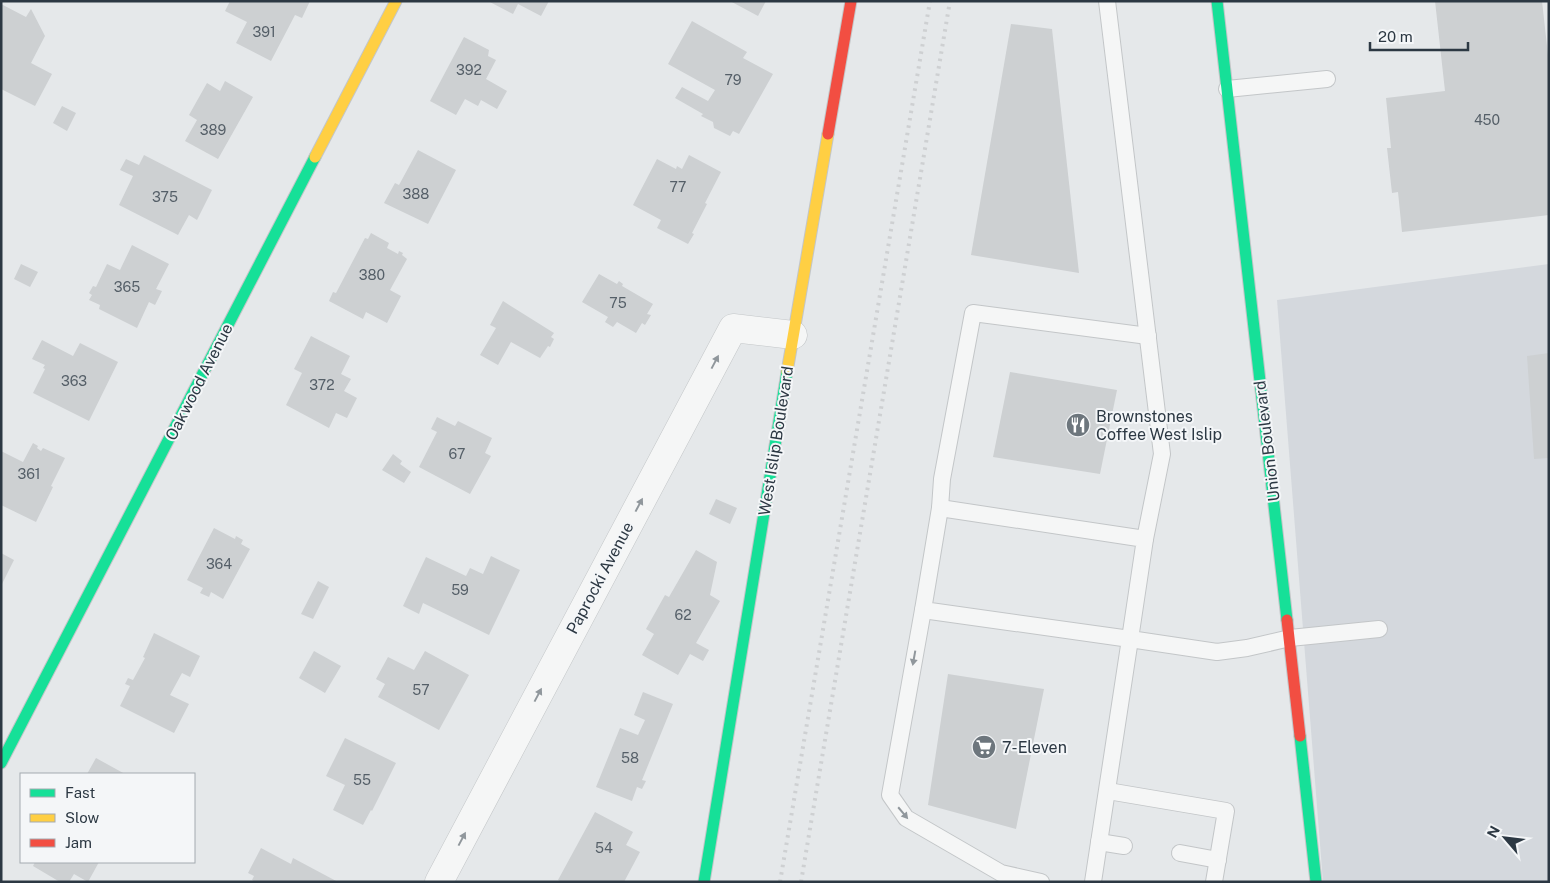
<svg xmlns="http://www.w3.org/2000/svg" width="1550" height="883" viewBox="0 0 1550 883" font-family="'Public Sans',sans-serif">
	<style>
		.built { fill: #d4d8dd }
		.building { fill: #cdd0d2 }
		.lines { fill: none; stroke-linecap: round; stroke-linejoin: round }
		.lane-casing { stroke: #c3c6c8; stroke-width: 18 }
		.street-casing { stroke: #c3c6c8; stroke-width: 29 }
		.fast-casing { stroke: #c3c6c8; stroke-width: 13 }
		.slow-casing { stroke: #c3c6c8; stroke-width: 13 }
		.jam-casing { stroke: #c3c6c8; stroke-width: 13 }
		.lane { stroke: #f5f6f6; stroke-width: 16 }
		.street { stroke: #f5f6f6; stroke-width: 28 }
		.fast { stroke: #16e098; stroke-width: 11 }
		.slow { stroke: #ffcf43; stroke-width: 11 }
		.jam { stroke: #f24e42; stroke-width: 11 }
		.rail { stroke: #ced0d2; stroke-width: 4; stroke-dasharray: 2.5 5; stroke-linecap: butt }
		.oneway { fill: #90979c }
		.labels { text-anchor: middle; dominant-baseline: central; stroke-width: 4; stroke-linejoin: round; paint-order: stroke }
		.number-label { font-size: 14px; fill: #555f68 }
		.street-label { font-size: 16px; fill: #2c3843; stroke: #f4f6f8 }
		.poi-label { font-size: 16px; fill: #2c3843; stroke: #f4f6f8; text-anchor: start }
	</style>
	<rect width="100%" height="100%" fill="#e5e8ea"/>
	<path class="built" d="M 1549,264 L 1549,882 L 1323,882 L 1277,300 Z"/>
	<g class="building">
		<path d="M 230,1 L 310,1 L 302,18 L 295,15 L 271,61 L 236,43 L 247,22 L 225,11 Z"/>
		<path d="M 488,1 L 549,1 L 541,16 L 518,4 L 513,14 Z"/>
		<path d="M 730,1 L 766,1 L 758,16 Z"/>
		<path d="M 1435,1 L 1542,1 L 1549,64 L 1549,215 L 1402,232 L 1398,192 L 1392,193 L 1387,148 L 1391,148 L 1386,98 L 1445,91 Z"/>
		<path d="M 1,4 L 26,17 L 31,9 L 45,36 L 31,63 L 52,74 L 35,106 L 1,89 Z"/>
		<path d="M 692,21 L 747,52 L 743,58 L 773,74 L 739,134 L 733,131 L 730,136 L 714,128 L 713,122 L 701,116 L 703,114 L 675,98 L 682,87 L 708,101 L 715,90 L 668,64 Z"/>
		<path d="M 1011,24 L 1052,29 L 1079,273 L 971,255 Z"/>
		<path d="M 464,37 L 489,50 L 488,56 L 496,60 L 486,79 L 507,91 L 497,109 L 481,100 L 478,106 L 465,99 L 456,115 L 430,101 Z"/>
		<path d="M 225,81 L 253,97 L 218,159 L 185,141 L 197,120 L 189,115 L 207,83 L 220,91 Z"/>
		<path d="M 62,106 L 76,113 L 67,131 L 53,123 Z"/>
		<path d="M 418,150 L 456,170 L 428,224 L 384,203 L 395,183 L 399,185 Z"/>
		<path d="M 144,155 L 212,190 L 197,220 L 189,215 L 178,235 L 119,205 L 133,176 L 120,170 L 126,159 L 139,165 Z"/>
		<path d="M 689,155 L 721,172 L 705,203 L 707,204 L 692,233 L 694,234 L 688,244 L 657,228 L 661,220 L 633,205 L 657,159 L 676,169 L 677,166 L 682,169 Z"/>
		<path d="M 371,233 L 389,243 L 387,248 L 398,254 L 399,251 L 403,253 L 402,255 L 407,259 L 390,290 L 401,296 L 387,323 L 366,312 L 363,319 L 329,301 L 333,292 L 336,293 L 365,238 L 368,239 Z"/>
		<path d="M 132,245 L 169,264 L 156,289 L 162,291 L 155,305 L 149,302 L 137,328 L 99,309 L 100,305 L 89,300 L 92,295 L 89,293 L 93,286 L 96,287 L 107,264 L 120,270 Z"/>
		<path d="M 21,264 L 38,272 L 30,287 L 14,279 Z"/>
		<path d="M 599,274 L 617,284 L 619,281 L 623,284 L 622,286 L 653,304 L 647,314 L 651,315 L 645,325 L 642,323 L 636,333 L 617,322 L 613,327 L 605,322 L 608,317 L 582,302 Z"/>
		<path d="M 503,301 L 554,333 L 551,337 L 554,339 L 550,347 L 548,346 L 540,358 L 511,342 L 498,365 L 480,355 L 496,328 L 490,325 Z"/>
		<path d="M 311,336 L 350,356 L 341,374 L 351,379 L 344,391 L 357,398 L 347,418 L 336,413 L 329,428 L 286,405 L 302,373 L 294,369 Z"/>
		<path d="M 42,340 L 73,356 L 80,343 L 118,362 L 89,421 L 33,393 L 45,369 L 43,368 L 45,365 L 32,359 Z"/>
		<path d="M 1549,353 L 1549,458 L 1534,459 L 1527,356 Z"/>
		<path d="M 1010,372 L 1117,390 L 1100,474 L 993,457 Z"/>
		<path d="M 437,417 L 455,426 L 458,421 L 492,438 L 485,453 L 491,456 L 470,494 L 419,467 L 437,432 L 431,429 Z"/>
		<path d="M 33,443 L 38,446 L 37,448 L 41,451 L 43,448 L 65,458 L 51,486 L 53,487 L 36,522 L 1,505 L 1,451 L 23,462 Z"/>
		<path d="M 393,454 L 402,461 L 400,464 L 411,472 L 404,483 L 382,470 Z"/>
		<path d="M 716,499 L 737,508 L 730,524 L 709,514 Z"/>
		<path d="M 214,528 L 235,539 L 236,536 L 243,540 L 241,544 L 250,549 L 223,599 L 211,592 L 209,597 L 200,593 L 203,588 L 187,580 Z"/>
		<path d="M 696,550 L 717,562 L 710,595 L 720,601 L 696,643 L 709,650 L 703,661 L 690,654 L 678,675 L 642,655 L 654,634 L 646,629 L 665,595 L 669,597 Z"/>
		<path d="M 1,553 L 14,560 L 1,586 Z"/>
		<path d="M 491,556 L 520,570 L 489,635 L 423,603 L 419,614 L 403,606 L 426,557 L 466,576 L 470,568 L 483,574 Z"/>
		<path d="M 318,581 L 329,587 L 313,619 L 301,614 Z"/>
		<path d="M 154,633 L 200,656 L 190,677 L 182,673 L 170,695 L 189,704 L 174,733 L 120,706 L 130,686 L 125,684 L 128,678 L 133,680 L 145,658 L 143,657 Z"/>
		<path d="M 314,651 L 341,666 L 325,693 L 299,678 Z"/>
		<path d="M 425,651 L 469,675 L 439,730 L 378,697 L 385,684 L 376,679 L 388,657 L 414,670 Z"/>
		<path d="M 948,674 L 1044,689 L 1016,829 L 928,805 Z"/>
		<path d="M 643,692 L 673,704 L 642,780 L 646,781 L 642,789 L 637,787 L 632,801 L 596,787 L 620,728 L 638,735 L 645,720 L 634,715 Z"/>
		<path d="M 345,738 L 396,763 L 372,811 L 371,810 L 363,825 L 333,810 L 345,785 L 326,776 Z"/>
		<path d="M 96,758 L 125,774 L 87,774 Z"/>
		<path d="M 595,812 L 633,832 L 626,845 L 640,852 L 624,882 L 561,882 L 558,880 Z"/>
		<path d="M 261,848 L 291,864 L 293,858 L 338,882 L 255,882 L 252,880 L 254,876 L 248,873 Z"/>
		<path d="M 35,862 L 99,862 L 88,882 L 74,874 L 69,882 L 60,882 L 33,866 Z"/>
	</g>
	<g class="lines">
		<g class="lane-casing">
			<g id="lane">
				<path d="M 1107,1 L 1162,454 L 1145,539"/>
				<path d="M 1227,89 L 1327,79"/>
				<path d="M 940,508 L 942,479 L 973,313 L 1148,336"/>
				<path d="M 923,610 L 890,795 L 906,818 L 1001,873 L 1041,882"/>
				<path d="M 1108,791 L 1226,811 L 1214,882"/>
				<path d="M 1099,842 L 1124,846"/>
				<path d="M 1180,853 L 1218,860"/>
				<path d="M 1093,882 L 1130,639 L 923,610 L 940,508 L 1145,539 L 1130,639 L 1217,652 L 1247,648 L 1290,638 L 1379,629"/>
			</g>
		</g>
		<g class="street-casing">
			<path id="street" d="M 439,882 L 733,328 L 793,335"/>
		</g>
		<g class="fast-casing">
			<g id="fast">
				<path d="M 1217,1 L 1287,620"/>
				<path d="M 1300,736 L 1316,882"/>
				<path d="M 1,763 L 315,157"/>
				<path d="M 704,882 L 787,372"/>
			</g>
		</g>
		<g class="slow-casing">
			<g id="slow">
				<path d="M 315,157 L 396,1"/>
				<path d="M 787,372 L 828,134"/>
			</g>
		</g>
		<g class="jam-casing">
			<g id="jam">
				<path d="M 828,134 L 851,1"/>
				<path d="M 1287,620 L 1300,736"/>
			</g>
		</g>
		<use href="#lane" class="lane"/>
		<use href="#street" class="street"/>
		<use href="#fast" class="fast"/>
		<use href="#slow" class="slow"/>
		<use href="#jam" class="jam"/>
		<g class="rail">
			<path d="M 780,882 L 930,1"/>
			<path d="M 801,882 L 950,1"/>
		</g>
	</g>
	<defs><path id="oneway-solid" d="M-6-.8H1V-3.2L6.5 0L1 3.2V.8H-6Z" transform="scale(1.25)"/></defs>
	<g class="oneway">
		<use href="#oneway-solid" transform="translate(715 362) rotate(-62)"/>
		<use href="#oneway-solid" transform="translate(639 505) rotate(-62)"/>
		<use href="#oneway-solid" transform="translate(914 658) rotate(100)"/>
		<use href="#oneway-solid" transform="translate(538 695) rotate(-62)"/>
		<use href="#oneway-solid" transform="translate(903 813) rotate(50)"/>
		<use href="#oneway-solid" transform="translate(462 839) rotate(-62)"/>
	</g>
	<defs>
		<g id="restaurant-disc" transform="scale(1.25)"><circle r="9.5" fill="#6d767d" stroke="#f4f6f8"/><path d="M-5-6h1v4h1v-4h1v4h1v-4h1v5L-1.5 .5V6h-2V.5L-5-1ZM5-6V6H3V1.5H1.5Q1.5-4 5-6Z" fill="#fff"/></g>
		<g id="supermarket-disc" transform="scale(1.25)"><circle r="9.5" fill="#6d767d" stroke="#f4f6f8"/><path d="M-6-5.5h2.5l.6 2H6L4.5 2H-2.5L-4.4-4H-6ZM-1.5 3.2a1.3 1.3 0 1 0 .1 0ZM3 3.2a1.3 1.3 0 1 0 .1 0Z" fill="#fff"/></g>
	</defs>
	<g fill-rule="evenodd">
		<use href="#restaurant-disc" x="1078" y="425"/>
		<use href="#supermarket-disc" x="984" y="747"/>
	</g>
	<g class="labels">
		<g class="number-label">
			<text x="264" y="32">391</text>
			<text x="469" y="70">392</text>
			<text x="733" y="80">79</text>
			<text x="1487" y="120">450</text>
			<text x="213" y="130">389</text>
			<text x="678" y="187">77</text>
			<text x="416" y="194">388</text>
			<text x="165" y="197">375</text>
			<text x="372" y="275">380</text>
			<text x="127" y="287">365</text>
			<text x="618" y="303">75</text>
			<text x="74" y="381">363</text>
			<text x="322" y="385">372</text>
			<text x="457" y="454">67</text>
			<text x="29" y="474">361</text>
			<text x="219" y="564">364</text>
			<text x="460" y="590">59</text>
			<text x="683" y="615">62</text>
			<text x="421" y="690">57</text>
			<text x="630" y="758">58</text>
			<text x="362" y="780">55</text>
			<text x="604" y="848">54</text>
		</g>
		<g class="street-label">
			<text transform="translate(199 382) rotate(-63)">Oakwood Avenue</text>
			<text transform="translate(776 441) rotate(-81)">West Islip Boulevard</text>
			<text transform="translate(1267 441) rotate(-97)">Union Boulevard</text>
			<text transform="translate(600 578) rotate(-62)">Paprocki Avenue</text>
		</g>
		<g class="poi-label">
			<text x="1096" y="416">Brownstones<tspan x="1096" dy="18">Coffee West Islip</tspan></text>
			<text x="1002" y="747">7-Eleven</text>
		</g>
	</g>
	<rect width="1550" height="883" fill="none" stroke="#2c3843" stroke-width="5"/>
	<rect x="20" y="773" width="175" height="90" fill="#f4f6f8" stroke="#a4aab0"/>
	<rect x="30" y="789" width="25" height="8" fill="#16e098" stroke="#a4aab0"/>
	<text x="65" y="798" font-size="15" fill="#2c3843">Fast</text>
	<rect x="30" y="814" width="25" height="8" fill="#ffcf43" stroke="#a4aab0"/>
	<text x="65" y="823" font-size="15" fill="#2c3843">Slow</text>
	<rect x="30" y="839" width="25" height="8" fill="#f24e42" stroke="#a4aab0"/>
	<text x="65" y="848" font-size="15" fill="#2c3843">Jam</text>
	<g transform="translate(1505 838) rotate(298)" stroke="#f4f6f8" stroke-width="4" paint-order="stroke">
	<path d="M0-4L9 19L0 12L-9 19Z" fill="#2c3843"/>
	<text y="-8" font-size="14" font-weight="bold" text-anchor="middle" fill="#2c3843">N</text>
	</g>
	<path d="M1370 42v8h98v-8" fill="none" stroke="#2c3843" stroke-width="2.5"/>
	<text x="1378" y="42" font-size="15" fill="#2c3843" stroke="#f4f6f8" stroke-width="4" paint-order="stroke">20 m</text>
</svg>
